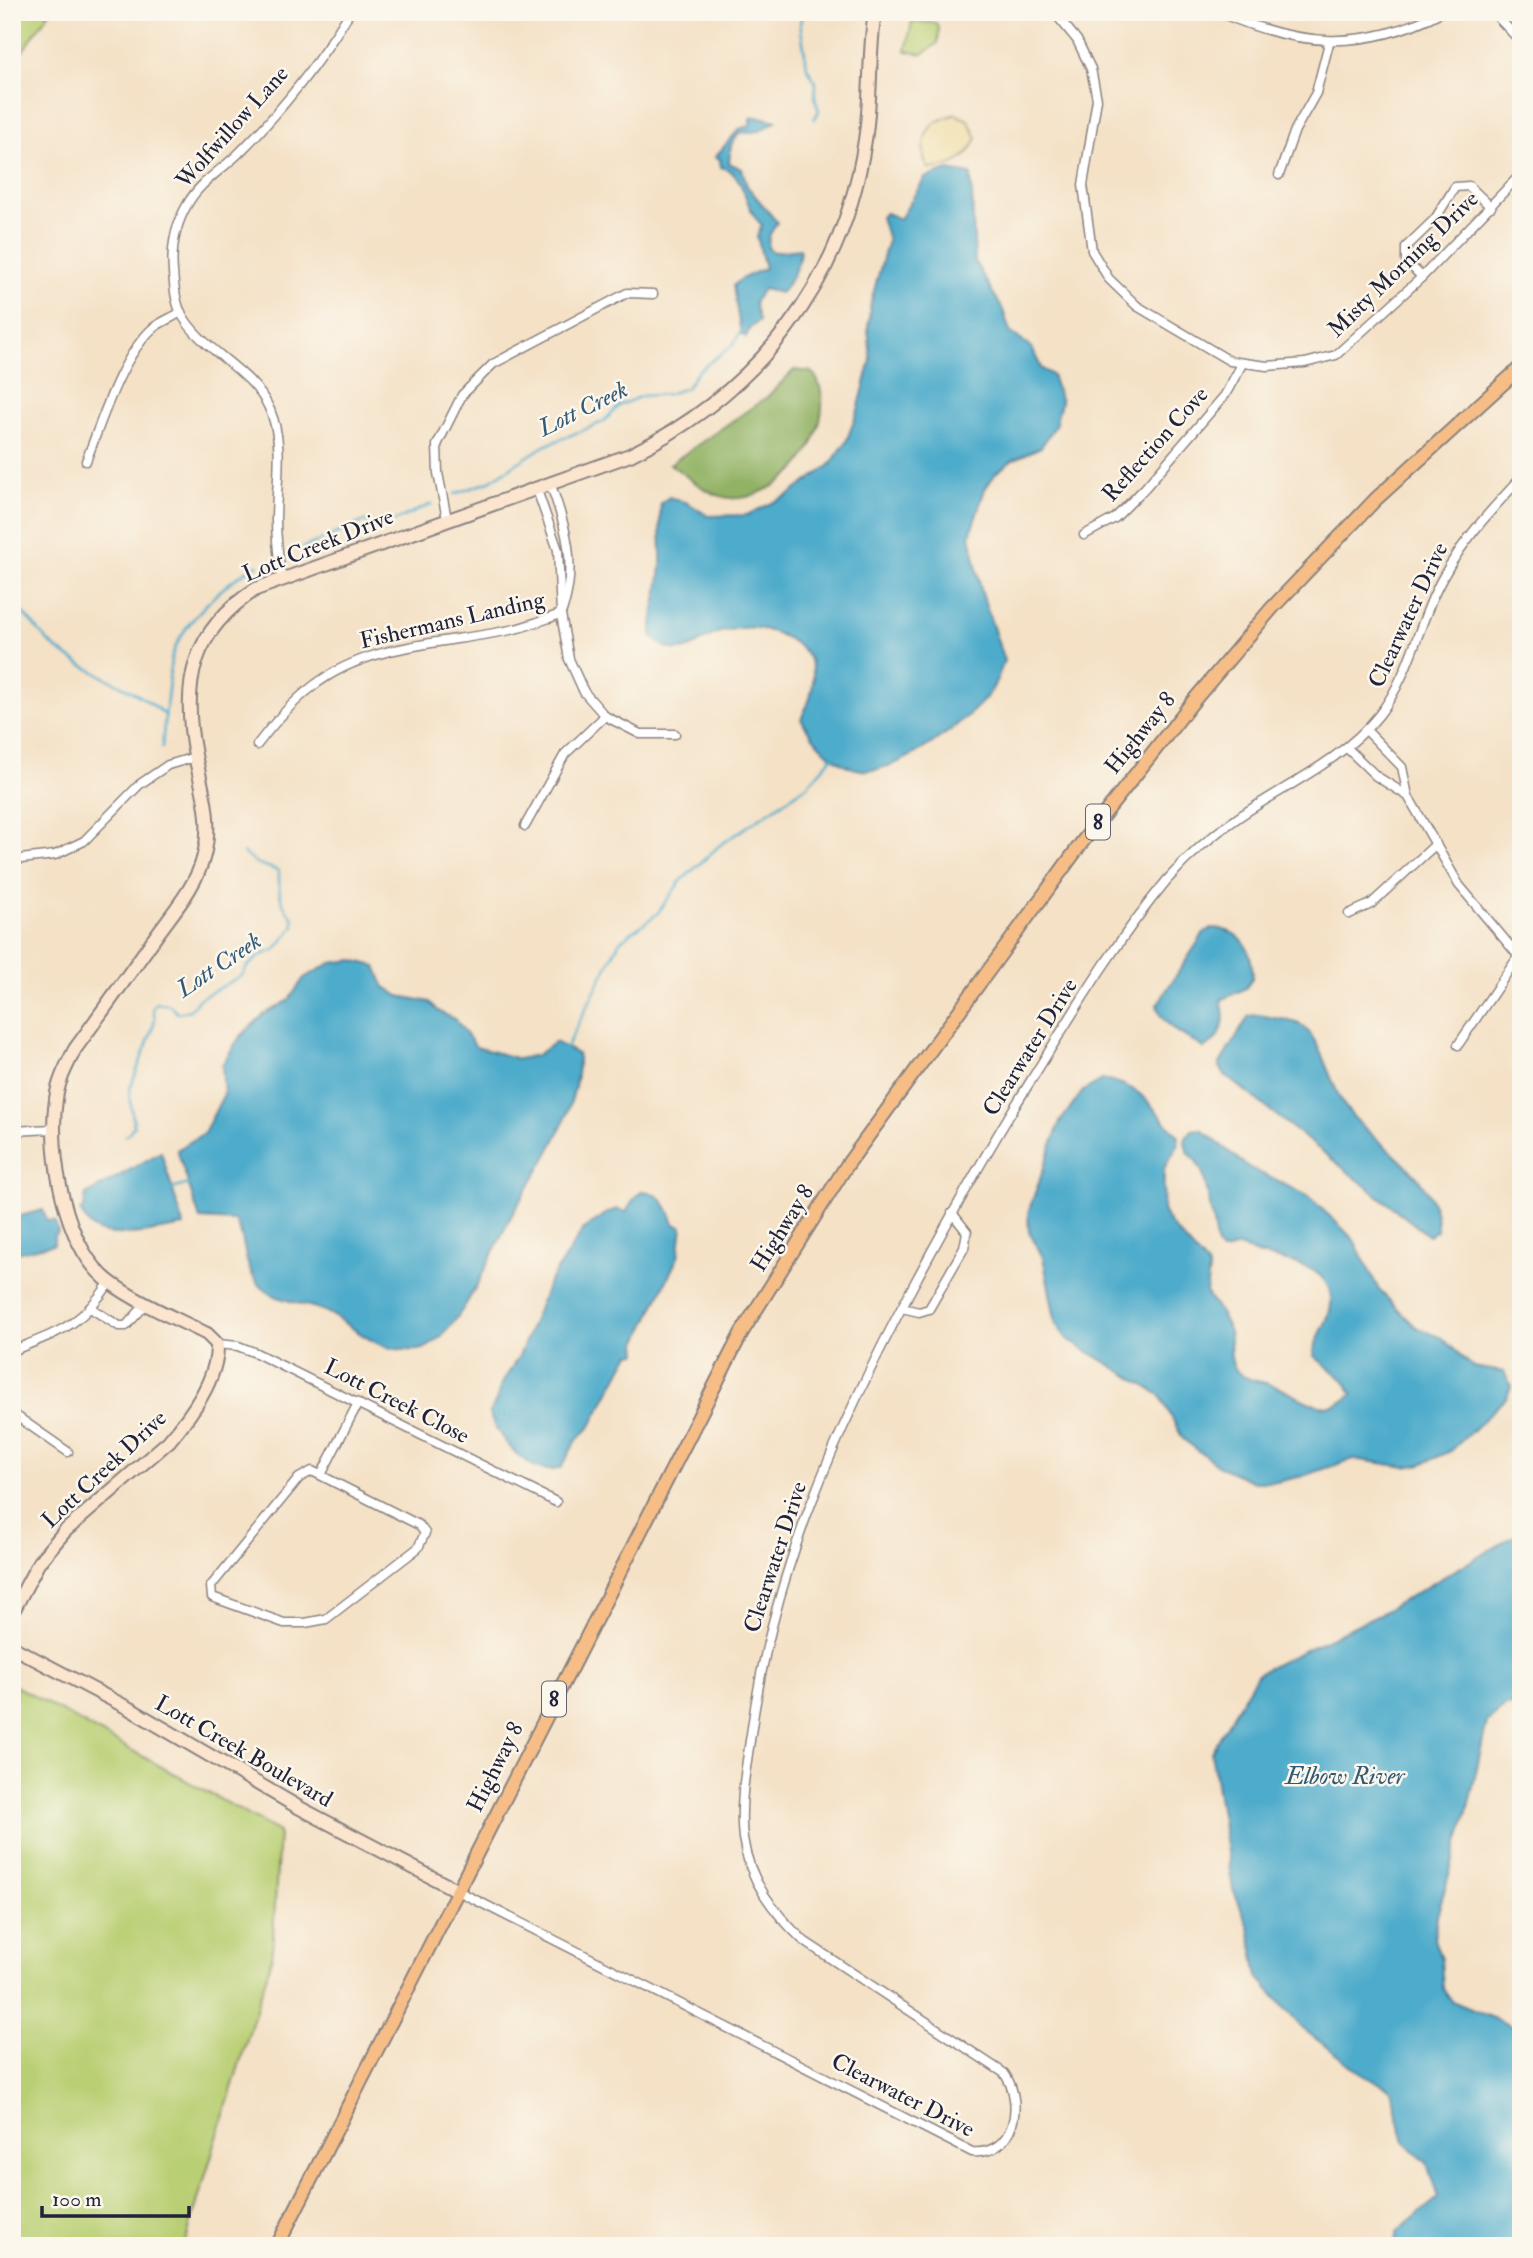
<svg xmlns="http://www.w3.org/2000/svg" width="1533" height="2258" viewBox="0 0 1533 2258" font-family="'IM FELL Double Pica',serif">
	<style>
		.green { fill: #b9cf73; stroke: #6e7857; stroke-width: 2 }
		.forest { fill: #92b265; stroke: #5a6a50; stroke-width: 2 }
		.sand { fill: #eeda9e; stroke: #887e6c; stroke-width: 2 }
		.water { fill: #4dabcb; stroke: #386683; stroke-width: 2 }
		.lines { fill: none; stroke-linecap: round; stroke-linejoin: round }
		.stream { stroke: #4dabcb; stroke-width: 2.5 }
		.street-casing { stroke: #8b8280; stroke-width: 11 }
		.secondary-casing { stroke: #8b8280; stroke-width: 16 }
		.primary-casing { stroke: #8b8280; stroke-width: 16 }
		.street { stroke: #fff; stroke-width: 8 }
		.secondary { stroke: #fbe5cf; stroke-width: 12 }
		.primary { stroke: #f6be86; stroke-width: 12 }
		.labels { text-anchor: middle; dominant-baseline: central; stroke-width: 5; stroke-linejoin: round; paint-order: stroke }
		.shield { fill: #fbf7ec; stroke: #636270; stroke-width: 2 }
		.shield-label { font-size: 21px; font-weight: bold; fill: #22223b }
		.street-label { font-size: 23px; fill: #22223b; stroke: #fbf7ec }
		.water-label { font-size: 24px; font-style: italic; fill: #335975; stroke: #fbf7ec }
	</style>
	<rect width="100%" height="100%" fill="#fbf7ec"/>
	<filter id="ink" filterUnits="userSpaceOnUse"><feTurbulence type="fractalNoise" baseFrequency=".0143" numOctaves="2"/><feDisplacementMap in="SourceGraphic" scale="14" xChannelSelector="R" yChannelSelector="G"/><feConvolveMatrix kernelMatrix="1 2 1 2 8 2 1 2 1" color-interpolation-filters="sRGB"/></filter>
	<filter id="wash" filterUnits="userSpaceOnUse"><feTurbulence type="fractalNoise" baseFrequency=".00686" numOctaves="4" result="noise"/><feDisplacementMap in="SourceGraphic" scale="28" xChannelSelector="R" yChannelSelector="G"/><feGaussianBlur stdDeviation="1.57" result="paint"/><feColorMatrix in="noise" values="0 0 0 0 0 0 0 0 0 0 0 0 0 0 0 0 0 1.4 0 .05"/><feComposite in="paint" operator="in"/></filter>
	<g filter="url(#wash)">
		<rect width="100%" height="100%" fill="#f4e1c6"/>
		<g class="green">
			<path d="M 12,12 L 50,12 L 17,59 L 12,97 Z"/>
			<path d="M 912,22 L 936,23 L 939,28 L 938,43 L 923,54 L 906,51 Z"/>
			<path d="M 12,1684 L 279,1832 L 272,1957 L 184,2246 L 12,2246 Z"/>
		</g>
		<path class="forest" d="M 794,370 L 812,372 C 835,398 815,453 790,474 C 775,487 750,500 731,498 C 709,497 687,476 670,464 L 767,397 Z"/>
		<path class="sand" d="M 955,114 L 968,120 L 977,138 C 967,160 954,167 929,169 C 920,157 922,132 935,123 C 940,119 949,117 955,114 Z"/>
		<g class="water">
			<path d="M 760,117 L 776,121 L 760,131 L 739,133 L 731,145 L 729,163 L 742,169 L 747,186 L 777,222 L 769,236 L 768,248 L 773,252 L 800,249 C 800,262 790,285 780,293 L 763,289 L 754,303 L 759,321 L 750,328 L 746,337 L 741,334 L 733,286 L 741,279 L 765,268 L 757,236 L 762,225 C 742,208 748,174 721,167 L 720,159 L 715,157 L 739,129 L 750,126 L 750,118 Z"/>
			<path d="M 948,170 L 971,174 L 975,262 L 1003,310 L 1010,332 L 1032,348 L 1041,368 L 1052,375 L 1061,402 L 1055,426 L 1041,447 L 1013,460 L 996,473 L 985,489 L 970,535 L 981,590 L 1004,661 C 1000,671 997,682 991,691 C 971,720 897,775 861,770 C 834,766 813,740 801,719 C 809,703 816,686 812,667 C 807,641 764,624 741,628 C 733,629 722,631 715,634 C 704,638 692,650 681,650 C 667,650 662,645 652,637 C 650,612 661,589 661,564 C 662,543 658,524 661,503 L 669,497 L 688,503 L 708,516 L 747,515 L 789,495 L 830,465 L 846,442 L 858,410 L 871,360 L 868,328 L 871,302 L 888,240 L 881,217 L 886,213 L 900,219 L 925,178 Z"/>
			<path d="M 1212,928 C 1243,930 1252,949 1253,977 L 1246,988 L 1221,1000 C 1227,1019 1224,1038 1204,1048 C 1187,1037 1162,1027 1157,1005 L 1204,933 Z"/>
			<path d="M 352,960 L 376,966 L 384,986 L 399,996 L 430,1002 L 438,1011 L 456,1020 L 476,1047 L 519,1059 L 537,1055 L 555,1042 L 578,1054 C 580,1111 541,1165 513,1213 C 492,1250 463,1331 423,1349 C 417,1351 404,1350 397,1349 C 373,1347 348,1323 327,1312 C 304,1301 269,1304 253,1276 C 243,1260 246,1237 235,1221 L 200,1219 L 177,1150 L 204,1133 L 224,1094 L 222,1065 L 239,1038 L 264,1014 L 288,1001 L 304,978 L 331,963 Z"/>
			<path d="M 1259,1015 C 1272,1018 1290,1019 1301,1025 C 1320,1036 1331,1086 1344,1105 C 1372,1146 1440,1173 1437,1230 L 1429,1236 L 1224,1074 L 1219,1065 L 1249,1016 Z"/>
			<path d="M 1102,1080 C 1146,1084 1151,1111 1179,1136 L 1178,1146 L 1164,1168 L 1163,1210 L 1170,1224 L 1207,1265 L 1209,1271 L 1206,1292 C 1213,1304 1224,1316 1228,1329 C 1233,1342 1227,1359 1236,1370 C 1244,1381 1264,1381 1275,1386 C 1302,1396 1326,1422 1352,1394 L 1346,1382 L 1314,1356 C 1314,1337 1330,1323 1331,1304 C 1333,1263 1285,1262 1257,1254 C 1251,1252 1242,1246 1236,1247 C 1229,1248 1229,1252 1221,1251 L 1217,1246 C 1213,1227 1208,1181 1200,1167 C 1194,1155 1185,1155 1185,1139 L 1192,1130 L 1201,1129 L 1248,1167 L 1308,1196 L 1337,1223 L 1354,1240 L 1379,1290 L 1416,1327 L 1442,1338 L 1473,1367 L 1504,1372 L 1511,1386 L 1507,1397 L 1451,1451 L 1422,1464 L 1406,1467 L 1353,1459 L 1303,1476 L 1277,1482 L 1254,1482 L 1220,1467 L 1183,1439 L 1160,1395 L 1067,1339 L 1056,1324 L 1043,1257 L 1029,1232 L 1028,1213 L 1060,1122 L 1083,1091 Z"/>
			<path d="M 161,1152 L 184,1226 C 162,1230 124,1238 102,1232 C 89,1229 86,1220 80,1211 L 84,1208 L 86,1195 Z"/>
			<path d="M 643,1191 C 662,1192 669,1209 674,1224 L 682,1227 L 678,1257 L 637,1343 L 638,1353 L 630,1354 L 625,1362 L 591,1426 L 576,1441 L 561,1468 C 530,1479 497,1437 489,1413 L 498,1398 L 500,1387 L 520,1354 L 549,1282 L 583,1230 L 607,1213 L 616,1209 L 626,1212 L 636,1196 Z"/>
			<path d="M 43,1210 L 47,1221 L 55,1221 L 58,1232 L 54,1235 L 54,1244 L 12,1254 L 12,1218 Z"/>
			<path d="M 1521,1532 L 1521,1704 L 1506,1706 L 1487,1722 L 1467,1813 L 1437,1916 L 1434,1939 L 1441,1959 L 1443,1988 L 1452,2001 L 1521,2030 L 1521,2246 L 1393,2246 L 1398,2231 L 1438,2198 L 1427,2163 L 1404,2142 L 1391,2089 L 1364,2076 L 1302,2028 L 1258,1977 L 1249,1927 L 1233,1890 L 1211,1752 L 1258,1673 L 1383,1612 Z"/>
		</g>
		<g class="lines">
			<g class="stream">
				<path d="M 803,12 L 800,23 L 807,67 L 816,83 L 815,98 L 819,111 L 814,119"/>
				<path d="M 455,494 L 488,482 L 544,446 L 603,422 L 620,405 L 642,396 L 668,394 L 686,388 L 698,371 L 733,345 L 741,331"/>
				<path d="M 303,548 L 365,521 L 376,529 L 432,504"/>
				<path d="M 12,605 C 28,614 37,631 50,643 C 85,674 133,684 166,716"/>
				<path d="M 162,748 C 164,721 168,694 170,668 C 172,631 226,579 258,565"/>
				<path d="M 565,1050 L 620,941 L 657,914 L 680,882 L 720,845 L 807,786 L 833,756"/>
				<path d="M 126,1136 L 134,1126 L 129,1091 L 152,1031 L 155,1019 L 153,1008 L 157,1003 L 170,1005 L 177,1013 L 190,1010 L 200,998 L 242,976 L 247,967 L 261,955 L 275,950 L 294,926 L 293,917 C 278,904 279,888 279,871 L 256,863 L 243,853"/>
				<path d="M 172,1189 L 189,1184"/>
			</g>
		</g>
	</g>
	<g filter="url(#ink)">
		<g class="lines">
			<g class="street-casing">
				<g id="street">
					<path d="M 1054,12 L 1077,40 L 1091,69 L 1097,99 L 1083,185 L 1092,251 L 1109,279 L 1137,306 L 1230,361 L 1267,366 L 1305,363 L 1336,355 L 1422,277 L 1521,174"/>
					<path d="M 1219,12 C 1297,47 1364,52 1441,12"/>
					<path d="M 1493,12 L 1521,42"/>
					<path d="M 1510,12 L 1521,24"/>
					<path d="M 1279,175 L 1295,130 L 1316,93 L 1329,43"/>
					<path d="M 1422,277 L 1406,261 L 1406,247 L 1435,219 L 1455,187 L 1469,186 L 1491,207"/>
					<path d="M 86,461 C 102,421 120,359 152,329 C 160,322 172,318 181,312"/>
					<path d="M 550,483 C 566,526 578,566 562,611"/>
					<path d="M 536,487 L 558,550 L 561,614 L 569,659 L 584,692 L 605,716 L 640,734 L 675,734"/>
					<path d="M 447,519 L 438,473 L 437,445 L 462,395 L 493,364 L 627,293 L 653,294"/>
					<path d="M 1084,535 L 1115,518 L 1144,489 L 1225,395 L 1242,364"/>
					<path d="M 281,578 C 279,559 276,539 276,520 C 276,482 285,445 270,410 C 252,368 202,352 181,313 C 175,301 174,285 173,272 C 171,249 175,226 187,205 C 201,180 223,170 242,150 C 282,110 320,61 350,12"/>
					<path d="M 1366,730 L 1402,767 L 1408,796 L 1459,885 L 1521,959"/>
					<path d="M 257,745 C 273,724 290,704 312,687 C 368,642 448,644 515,629 C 530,625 546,619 561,614"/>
					<path d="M 1347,748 L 1376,776 L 1408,796"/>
					<path d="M 525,826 L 565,754 L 605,716"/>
					<path d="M 12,860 L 55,855 L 84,841 L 140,784 L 168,765 L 195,757"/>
					<path d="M 1349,914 L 1371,904 L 1436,844"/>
					<path d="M 1458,1045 L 1518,957"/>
					<path d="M 12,1131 L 53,1129"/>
					<path d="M 902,1308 L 919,1312 L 929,1309 L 964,1248 L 967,1232 L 952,1213"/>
					<path d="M 92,1309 L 119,1326 L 126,1326 L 147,1303"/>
					<path d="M 217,1344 L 238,1346 L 256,1353 L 556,1502"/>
					<path d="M 12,1351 C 60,1331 80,1327 110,1282"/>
					<path d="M 12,1413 L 68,1452"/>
					<path d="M 312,1471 L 419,1525 L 425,1533 L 418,1548 L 326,1619 L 305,1623 L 284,1623 L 212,1597 L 211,1586 L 299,1478 Z"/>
					<path d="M 321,1475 L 358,1403"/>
					<path d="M 456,1890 L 972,2152 C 1015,2156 1025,2102 1004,2073 L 804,1941 C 774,1913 749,1881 743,1838 C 739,1804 746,1768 751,1734 C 773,1570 836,1431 913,1286 C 950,1217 988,1149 1030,1082 C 1073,1013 1115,942 1167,880 C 1188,856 1212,835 1239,817 C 1287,784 1342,761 1379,715 C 1406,680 1416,636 1433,597 C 1454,550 1486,515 1521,478"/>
				</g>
			</g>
			<g class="secondary-casing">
				<g id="secondary">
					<path d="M 12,1613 L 39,1562 L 65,1531 L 169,1441 C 191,1415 218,1379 217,1344 L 207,1334 C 175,1318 140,1304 111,1283 C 64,1249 48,1153 56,1099 C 58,1081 67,1065 75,1049 C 102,1012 129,974 156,936 C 174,911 197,885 204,855 C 213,819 202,790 195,755 C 181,683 192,631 256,589 L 630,455 C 758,392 844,282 865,140 C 872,97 868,55 875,12"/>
					<path d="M 12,1647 L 130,1709 L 298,1807 L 456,1890"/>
				</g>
			</g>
			<g class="primary-casing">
				<path id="primary" d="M 277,2246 L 742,1332 L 847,1165 L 1083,841 L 1195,699 L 1272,608 L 1376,499 L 1521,367"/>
			</g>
			<use href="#street" class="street"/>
			<use href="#secondary" class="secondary"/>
			<use href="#primary" class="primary"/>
		</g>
	</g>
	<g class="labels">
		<g class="shield">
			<rect x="1086" y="804.5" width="24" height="35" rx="5"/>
			<rect x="542" y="1681.5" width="24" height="35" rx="5"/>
		</g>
		<g class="shield-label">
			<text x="1098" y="822">8</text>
			<text x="554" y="1699">8</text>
		</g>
		<g class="street-label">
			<text transform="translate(232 127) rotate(-48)">Wolfwillow Lane</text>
			<text transform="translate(1403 264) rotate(-44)">Misty Morning Drive</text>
			<text transform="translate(1155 444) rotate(-48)">Reflection Cove</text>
			<text transform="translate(318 545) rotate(-22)">Lott Creek Drive</text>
			<text transform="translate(1408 615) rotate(-65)">Clearwater Drive</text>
			<text transform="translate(452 620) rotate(-13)">Fishermans Landing</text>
			<text transform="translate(1140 733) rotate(-51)">Highway 8</text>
			<text transform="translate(1030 1047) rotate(-58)">Clearwater Drive</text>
			<text transform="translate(782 1228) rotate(-58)">Highway 8</text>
			<text transform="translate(397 1401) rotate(27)">Lott Creek Close</text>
			<text transform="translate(104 1469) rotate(-43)">Lott Creek Drive</text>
			<text transform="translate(775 1557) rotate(-72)">Clearwater Drive</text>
			<text transform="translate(244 1751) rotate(30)">Lott Creek Boulevard</text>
			<text transform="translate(495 1767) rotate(-63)">Highway 8</text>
			<text transform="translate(903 2095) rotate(27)">Clearwater Drive</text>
		</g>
		<g class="water-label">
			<text transform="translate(583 409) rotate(-26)">Lott Creek</text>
			<text transform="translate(219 965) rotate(-34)">Lott Creek</text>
			<text x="1345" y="1776">Elbow River</text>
		</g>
	</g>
	<rect width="1533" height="2258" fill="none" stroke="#fbf7ec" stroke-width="42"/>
	<path d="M42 2206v10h147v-10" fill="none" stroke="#22223b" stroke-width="3.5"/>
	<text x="52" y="2206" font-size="21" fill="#22223b" stroke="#fbf7ec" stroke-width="5" paint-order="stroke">100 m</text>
</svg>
